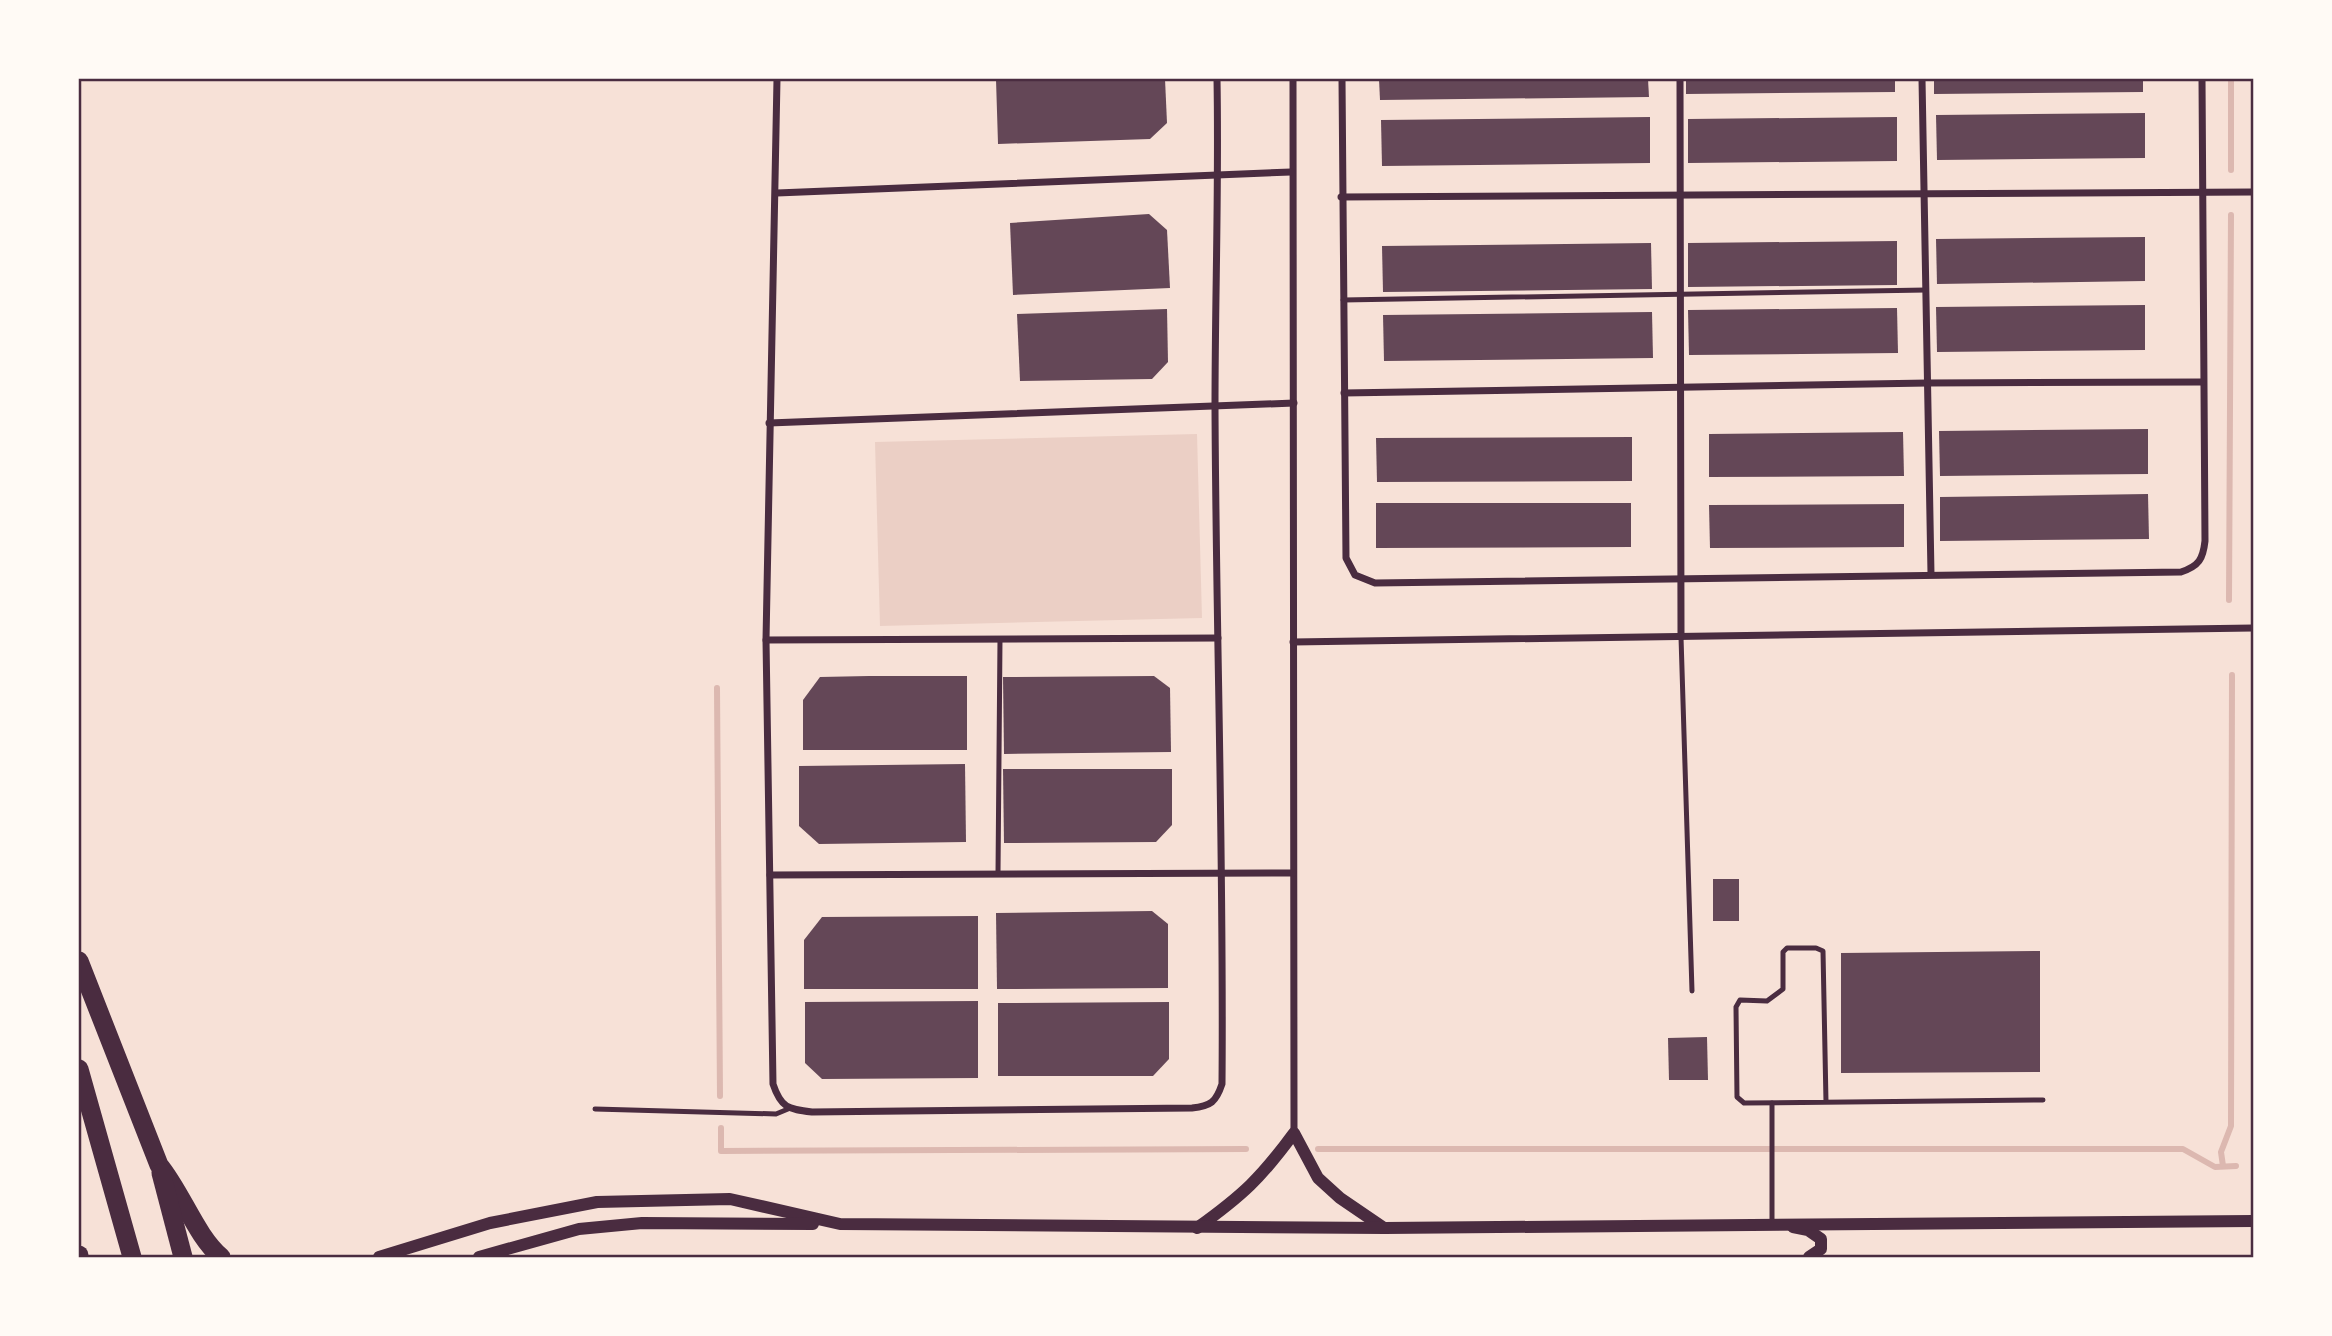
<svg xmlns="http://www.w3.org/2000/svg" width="2332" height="1336" viewBox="0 0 2332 1336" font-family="'PT Sans',sans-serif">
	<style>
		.green { fill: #ebcfc5 }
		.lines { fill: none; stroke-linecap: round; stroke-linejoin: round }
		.stream { stroke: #dcb8b0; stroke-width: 6 }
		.building { fill: #644757 }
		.service { stroke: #4a2c40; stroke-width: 5 }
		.minor { stroke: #4a2c40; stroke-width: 7 }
		.tertiary { stroke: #4a2c40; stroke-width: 12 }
		.trunk { stroke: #4a2c40; stroke-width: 19 }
		.neatline { fill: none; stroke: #4a2c40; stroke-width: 2.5 }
	</style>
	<rect width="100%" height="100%" fill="#f7e1d7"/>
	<path class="green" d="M 1197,434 L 1202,618 L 880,626 L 875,442 Z"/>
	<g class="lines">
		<g class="stream">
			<path d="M 2231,170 L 2231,79"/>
			<path d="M 2229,600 L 2231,215"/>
			<path d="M 717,688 L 720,1096"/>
			<path d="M 721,1128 L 721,1151 L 1246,1149"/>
			<path d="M 1318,1149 L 2183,1149 L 2215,1167 L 2236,1166"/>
			<path d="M 2223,1166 L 2221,1152 L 2231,1126 L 2232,675"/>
		</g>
	</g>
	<g class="building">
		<path d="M 996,79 L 1165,79 L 1167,123 L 1150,139 L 998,144 Z"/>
		<path d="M 1379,79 L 1648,79 L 1649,97 L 1380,100 Z"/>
		<path d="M 1686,79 L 1895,79 L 1895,92 L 1686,94 Z"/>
		<path d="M 1934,79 L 2143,79 L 2143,92 L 1934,94 Z"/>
		<path d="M 2145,113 L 2145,158 L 1937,160 L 1936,115 Z"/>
		<path d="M 1650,117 L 1650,163 L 1382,166 L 1381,120 Z"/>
		<path d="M 1897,117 L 1897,161 L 1688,163 L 1688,119 Z"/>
		<path d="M 1149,214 L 1167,230 L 1170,288 L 1013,295 L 1010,223 Z"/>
		<path d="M 2145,237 L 2145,281 L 1937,284 L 1936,239 Z"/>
		<path d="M 1897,241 L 1897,285 L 1688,287 L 1688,243 Z"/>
		<path d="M 1651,243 L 1652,289 L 1383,292 L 1382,246 Z"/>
		<path d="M 2145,305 L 2145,350 L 1937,352 L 1936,307 Z"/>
		<path d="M 1897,308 L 1898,353 L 1689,355 L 1688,310 Z"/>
		<path d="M 1167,309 L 1168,362 L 1152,379 L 1020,381 L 1017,314 Z"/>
		<path d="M 1652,312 L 1653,358 L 1384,361 L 1383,315 Z"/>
		<path d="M 2148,429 L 2148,474 L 1940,476 L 1939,431 Z"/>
		<path d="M 1903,432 L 1904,476 L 1709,477 L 1709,434 Z"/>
		<path d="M 1632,437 L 1632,481 L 1377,482 L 1376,438 Z"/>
		<path d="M 2148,494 L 2149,539 L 1940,541 L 1940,497 Z"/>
		<path d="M 1376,503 L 1631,503 L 1631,547 L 1376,548 Z"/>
		<path d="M 1904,504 L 1904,547 L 1710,548 L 1709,505 Z"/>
		<path d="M 869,676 L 967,676 L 967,750 L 803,750 L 803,700 L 820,677 Z"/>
		<path d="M 1154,676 L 1170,688 L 1171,752 L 1004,754 L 1003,677 Z"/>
		<path d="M 965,764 L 966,842 L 819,844 L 799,826 L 799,766 Z"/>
		<path d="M 1003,769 L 1172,769 L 1172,825 L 1156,842 L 1004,843 Z"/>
		<rect x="1713" y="879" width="26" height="42"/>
		<path d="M 1152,911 L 1168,924 L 1168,988 L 997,989 L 996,913 Z"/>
		<path d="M 978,916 L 978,989 L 804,989 L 804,940 L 822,917 Z"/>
		<path d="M 2040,951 L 2040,1072 L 1841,1073 L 1841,953 Z"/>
		<path d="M 978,1001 L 978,1078 L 822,1079 L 805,1063 L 805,1002 Z"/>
		<path d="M 1169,1002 L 1169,1059 L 1153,1076 L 998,1076 L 998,1003 Z"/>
		<path d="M 1707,1037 L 1708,1080 L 1669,1080 L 1668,1038 Z"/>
	</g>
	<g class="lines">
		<g class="service">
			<path d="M 1343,300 L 1926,290"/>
			<path d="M 1681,637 L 1692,991"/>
			<path d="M 998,874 L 1000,639"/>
			<path d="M 1826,1102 L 1823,951 L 1816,948 L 1787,948 L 1783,952 L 1783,989 L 1767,1001 L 1740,1000 L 1736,1007 L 1737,1097 L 1744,1103 L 2043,1100"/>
			<path d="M 1772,1103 L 1772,1223"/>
			<path d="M 595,1109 L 776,1114 L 788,1109"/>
		</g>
		<g class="minor">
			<path d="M 777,79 L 766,640 L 773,1084 C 781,1108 788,1109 812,1112 L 1192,1108 C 1211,1106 1216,1102 1222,1084 C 1224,858 1216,633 1215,407 C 1215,297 1219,188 1217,79"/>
			<path d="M 1293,79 L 1294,1133"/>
			<path d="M 1342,79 L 1346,558 L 1355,575 L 1375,583 L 2181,572 C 2199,566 2203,559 2205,541 L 2202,79"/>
			<path d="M 1680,79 L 1681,637"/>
			<path d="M 1922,79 L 1931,574"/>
			<path d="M 777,193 L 1291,172"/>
			<path d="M 1341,197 L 2253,192"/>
			<path d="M 1344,393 L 1928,383 L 2202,382"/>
			<path d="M 769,423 L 1294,403"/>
			<path d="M 766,640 L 1218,638"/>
			<path d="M 1293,642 L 2253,628"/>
			<path d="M 770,875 L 1293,873"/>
		</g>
		<g class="tertiary">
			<path d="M 1793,1227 L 1808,1230 L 1821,1239 L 1821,1249 L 1809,1257"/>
			<path d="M 1197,1228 C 1243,1195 1261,1178 1294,1133 L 1318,1178 L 1340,1198 L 1384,1228"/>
			<path d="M 379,1257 L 490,1223 L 597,1202 L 730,1199 L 840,1224 L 1385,1228 L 2253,1221"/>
			<path d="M 479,1257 L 579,1229 L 642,1223 L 813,1224"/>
		</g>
		<g class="trunk">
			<path d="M 79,961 L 159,1165 C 182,1193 196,1236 221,1257"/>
			<path d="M 79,1069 L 132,1257"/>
			<path d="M 161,1173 L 183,1257"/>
			<path d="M 79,1255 L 79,1257"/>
		</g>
	</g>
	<rect width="2332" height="1336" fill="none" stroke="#fffaf5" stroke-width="161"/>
	<rect x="80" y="80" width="2172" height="1176" class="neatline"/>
</svg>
